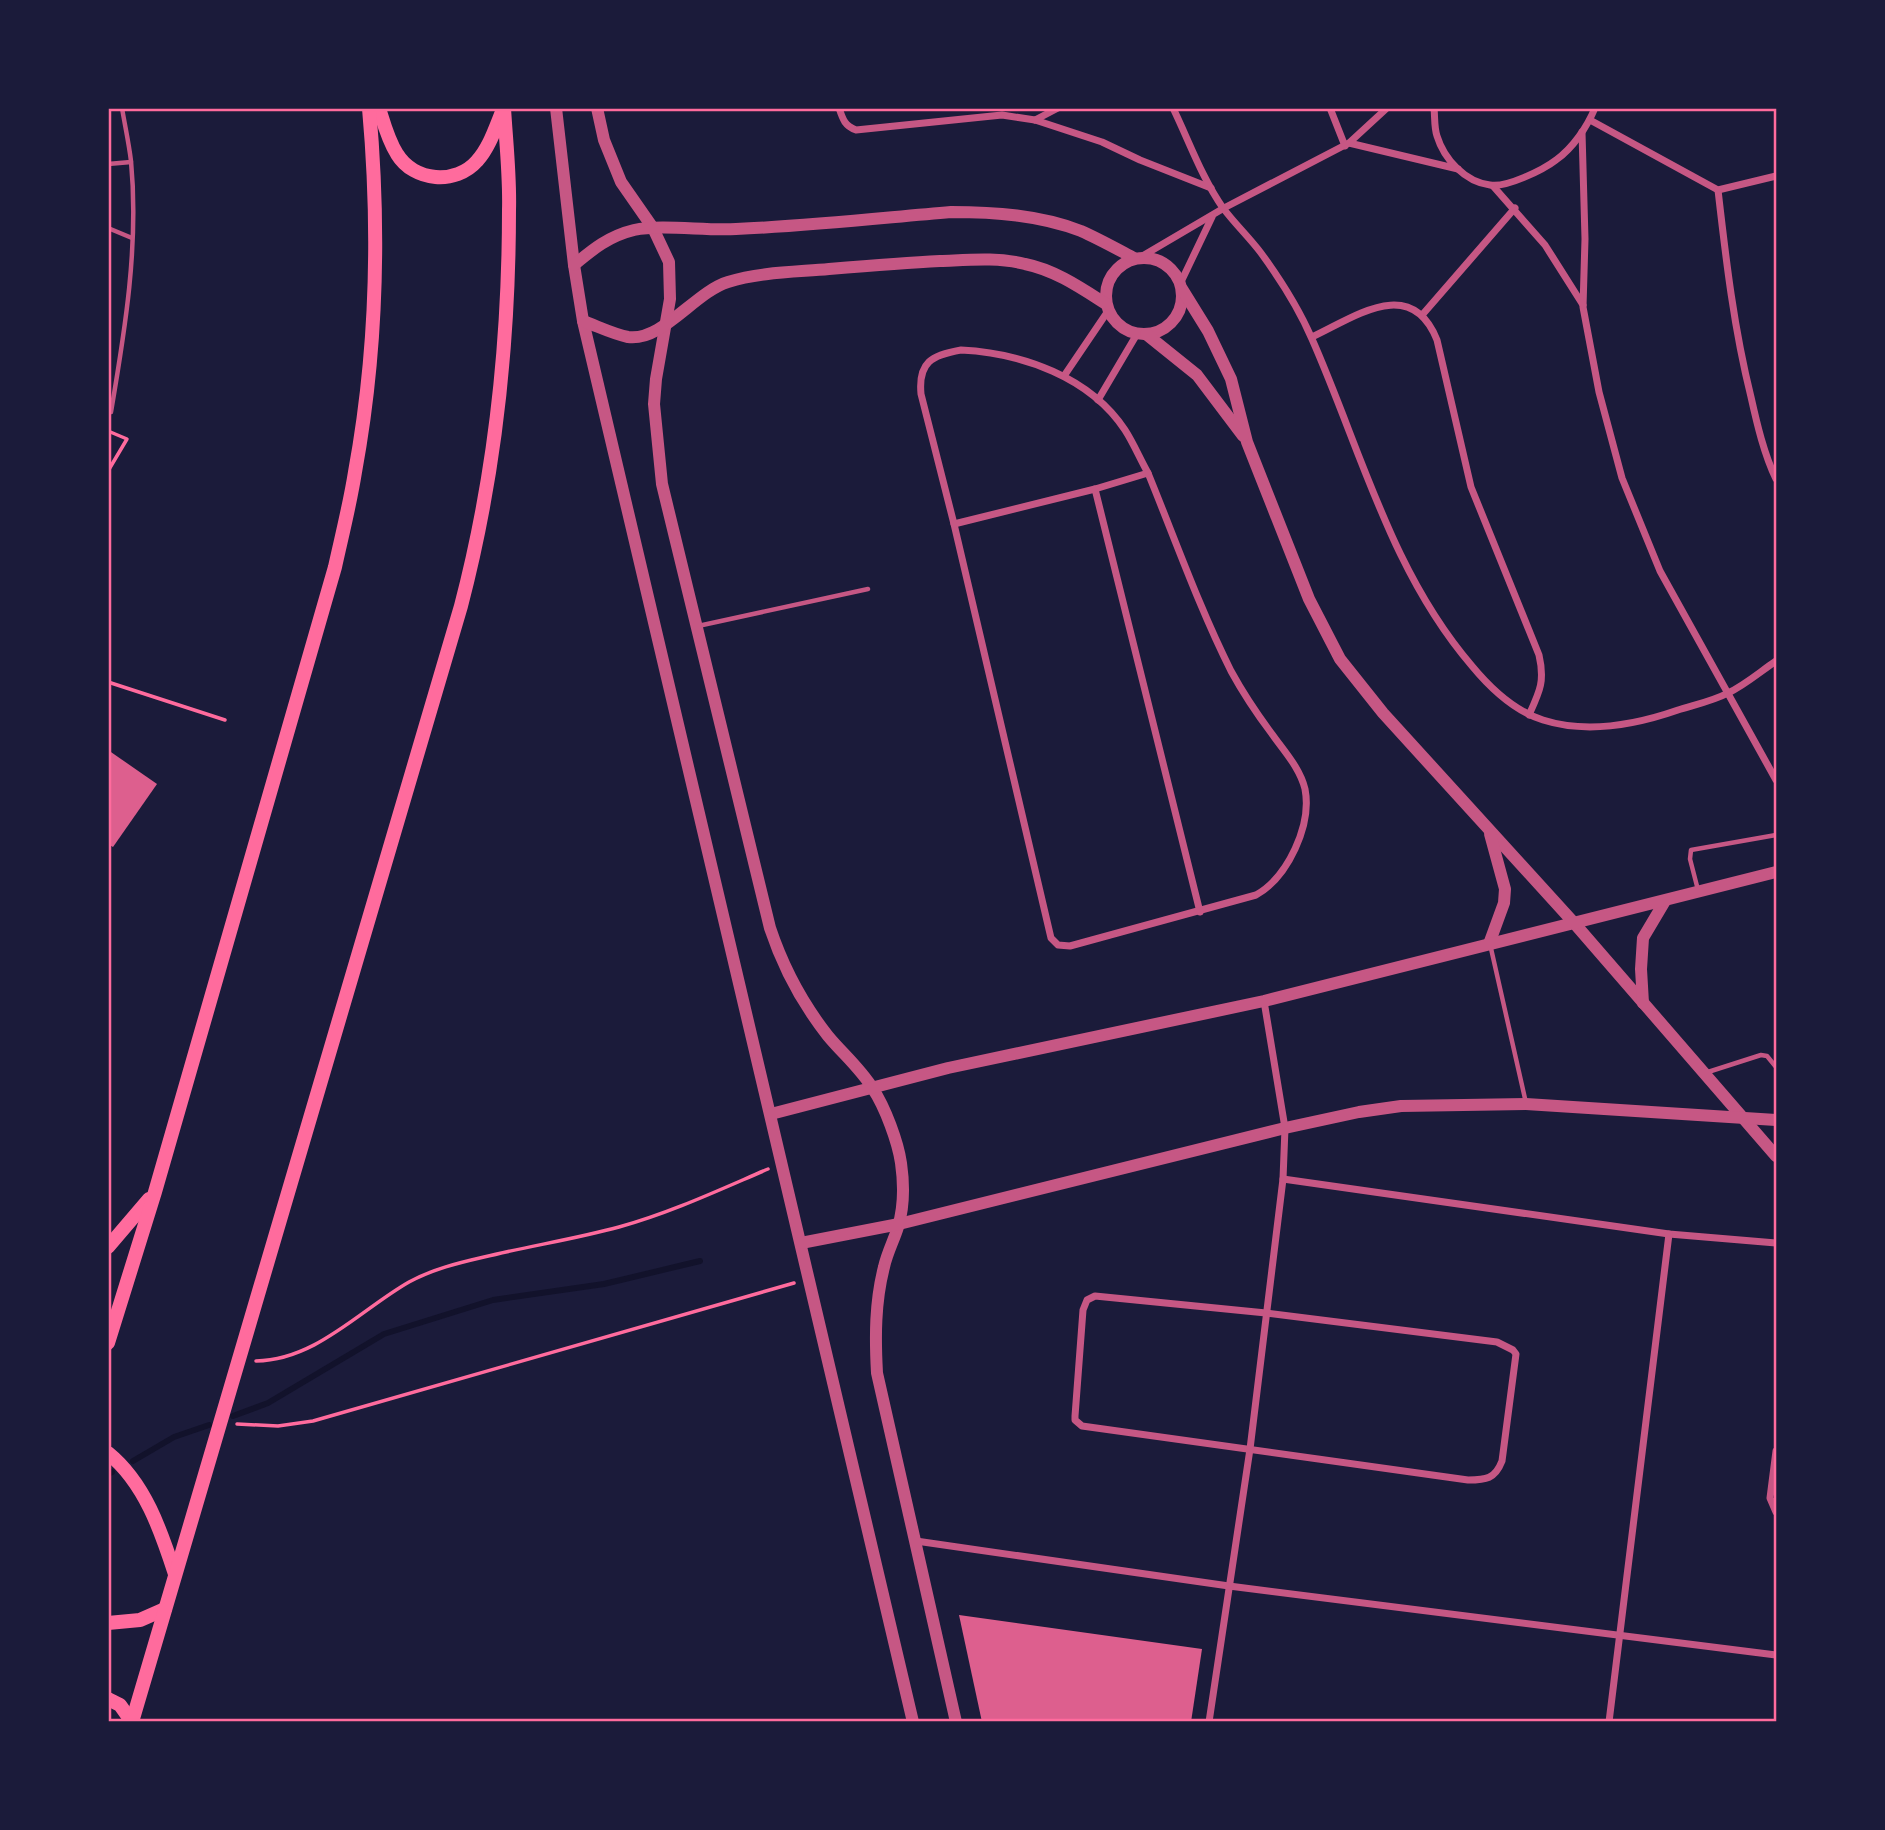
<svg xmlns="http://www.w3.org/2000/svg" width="1885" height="1830" viewBox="0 0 1885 1830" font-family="Signika,sans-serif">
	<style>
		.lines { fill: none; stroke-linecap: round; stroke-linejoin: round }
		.stream { stroke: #12122b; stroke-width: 6 }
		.building { fill: #dd5f8e }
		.path { stroke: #ff6b9d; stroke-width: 3.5 }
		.service { stroke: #c65784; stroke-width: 4.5 }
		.minor { stroke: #c65784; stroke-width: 7 }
		.tertiary { stroke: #c65784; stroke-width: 12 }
		.secondary { stroke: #ff6b9d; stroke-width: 14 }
		.neatline { fill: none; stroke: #ff6b9d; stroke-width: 2.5 }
	</style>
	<rect width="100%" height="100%" fill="#1b1b3a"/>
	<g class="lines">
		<g class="stream">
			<path d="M 233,1416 L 268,1403 L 384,1334 L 493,1300 L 604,1284 L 700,1261"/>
			<path d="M 133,1461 L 174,1437 L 209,1425"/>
			<path d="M 108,1474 L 112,1472"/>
		</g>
	</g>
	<g class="building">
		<path d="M 108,750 L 157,784 L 113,847 L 108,844 Z"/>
		<path d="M 959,1615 L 1202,1649 L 1191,1722 L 982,1722 Z"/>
	</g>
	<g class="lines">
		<g class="path">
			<path d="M 108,431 L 127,439 L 108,471"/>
			<path d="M 108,682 L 225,720"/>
			<path d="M 256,1361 C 316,1360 360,1310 409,1282 C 433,1269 458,1263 484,1257 C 529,1246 575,1239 619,1227 C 670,1213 719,1190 768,1169"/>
			<path d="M 237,1424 L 278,1426 L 313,1421 L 794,1283"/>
		</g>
		<g class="service">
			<path d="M 108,164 L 131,162"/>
			<path d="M 108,228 L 132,238"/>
			<path d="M 111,412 C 125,330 139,245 131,161 C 129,144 125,126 122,108"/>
			<path d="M 698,626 L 868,589"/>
			<path d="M 1698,890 L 1690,859 L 1691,850 L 1776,835"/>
			<path d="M 1490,944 L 1526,1103"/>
			<path d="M 1708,1072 L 1761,1055 L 1767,1056 L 1776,1067"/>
		</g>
		<g class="minor">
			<path d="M 839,108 C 843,120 845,126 856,130 L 1002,115 L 1035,120 L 1102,142 L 1140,160 L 1211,188"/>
			<path d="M 1173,108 C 1189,141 1202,178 1223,208 C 1235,224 1249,237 1261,253 C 1280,279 1299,309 1312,339 C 1361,450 1391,572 1472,666 C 1491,689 1514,711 1543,720 C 1587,734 1635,725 1678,710 C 1694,705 1713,701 1728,693 C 1745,685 1761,671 1776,661"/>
			<path d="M 1330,108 L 1345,146"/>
			<path d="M 1434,108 C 1435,117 1434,127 1437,136 C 1444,159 1465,182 1490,185 C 1506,188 1543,170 1556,160 C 1573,148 1587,127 1595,108"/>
			<path d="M 1035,120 L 1058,108"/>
			<path d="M 1590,120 L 1718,190 L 1776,176"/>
			<path d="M 1582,132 L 1585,239 L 1583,307 L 1599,392 L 1622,478 L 1660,571 L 1776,780"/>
			<path d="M 1349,143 L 1458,169"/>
			<path d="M 1493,186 L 1545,245 L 1583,305"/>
			<path d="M 1718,190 C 1726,260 1734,329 1751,397 C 1757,424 1764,454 1776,479"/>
			<path d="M 1139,258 L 1224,208 L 1349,143 L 1387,108"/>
			<path d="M 1180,284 L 1212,217"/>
			<path d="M 1423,314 L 1515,208"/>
			<path d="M 1312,337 C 1355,317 1411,275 1437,340 L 1471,487 L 1539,655 C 1545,681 1540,691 1529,715"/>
			<path d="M 961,350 C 1022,353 1090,377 1125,430 C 1134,444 1140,459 1148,473 C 1175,539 1199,607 1231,671 C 1243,693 1257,714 1272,734 C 1284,751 1300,768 1305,789 C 1312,825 1288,877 1256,895 L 1070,946 L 1058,945 L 1051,938 L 954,524 L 921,394 C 918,362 932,355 961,350 Z"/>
			<path d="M 1064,376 L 1108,311"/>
			<path d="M 1098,400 L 1137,334"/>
			<path d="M 1095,489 L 1200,912"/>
			<path d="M 954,524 L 1095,489 L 1148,473"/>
			<path d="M 1283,1179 L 1669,1234 L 1776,1243"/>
			<path d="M 1095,1296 L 1266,1313 L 1497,1342 L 1513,1350 L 1516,1354 L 1502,1461 C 1495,1479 1486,1480 1468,1480 L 1082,1426 L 1075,1420 L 1075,1416 L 1083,1310 L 1087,1300 Z"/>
			<path d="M 1776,1451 L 1770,1498 L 1776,1512"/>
			<path d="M 916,1541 L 1229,1586 L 1776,1655"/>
			<path d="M 1209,1722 L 1250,1449 L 1283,1179 L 1285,1128 L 1264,1001"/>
			<path d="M 1609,1722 L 1669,1234"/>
		</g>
		<g class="tertiary">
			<path d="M 556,108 L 574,265 L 583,321 L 913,1722"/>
			<path d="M 597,108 L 604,140 L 621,182 L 653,228 L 669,262 L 670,299 L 656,379 L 654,404 L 662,484 L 770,928 C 783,967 802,1003 828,1036 C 842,1053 861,1069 873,1089 C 885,1107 898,1142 901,1163 C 904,1184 904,1207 898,1227 C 894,1240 887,1253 884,1267 C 875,1302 875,1337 877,1373 L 956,1722"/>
			<circle cx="1144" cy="296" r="38"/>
			<path d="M 574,265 C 593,249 609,236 634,230 C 662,224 705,231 736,229 C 808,226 880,218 951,212 C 994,212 1040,215 1081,231 C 1099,239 1117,249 1134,258"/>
			<path d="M 1182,289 L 1208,331 L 1231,379 L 1247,442 L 1309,599 L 1340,659 L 1383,713 L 1575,924 L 1776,1156"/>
			<path d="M 583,321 C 597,326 613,334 628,337 C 662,342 695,292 728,282 C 760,272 796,272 829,269 C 866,266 903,263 940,261 C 968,260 998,257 1025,264 C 1055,270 1081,288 1106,304"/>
			<path d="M 1146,334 L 1197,375 L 1243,436"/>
			<path d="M 1489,944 L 1504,903 L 1505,889 L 1490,834"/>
			<path d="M 1643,1003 L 1641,969 L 1643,938 L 1665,901"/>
			<path d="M 771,1114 L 948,1068 L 1264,1001 L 1776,872"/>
			<path d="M 801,1243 L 899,1224 L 1285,1128 L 1359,1112 L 1401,1106 L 1526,1104 L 1776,1120"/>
		</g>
		<g class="secondary">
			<path d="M 379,108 C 384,124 388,140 397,154 C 414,182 456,185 477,161 C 489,148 495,129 502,112"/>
			<path d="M 108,1247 L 149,1199"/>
			<path d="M 108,1343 L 155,1192 L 335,567 C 342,535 350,504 355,472 C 377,352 380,230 369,108"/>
			<path d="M 108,1453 C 145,1483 161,1531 175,1574"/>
			<path d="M 108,1623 L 140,1620 L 165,1609"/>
			<path d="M 108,1699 L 120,1705 L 132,1722"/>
			<path d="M 132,1722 L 461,606 C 495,476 509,344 509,210 C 510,176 506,142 504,108"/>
		</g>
	</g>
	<rect width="1885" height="1830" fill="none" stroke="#1b1b3a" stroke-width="220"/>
	<rect x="110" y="110" width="1665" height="1610" class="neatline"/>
</svg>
